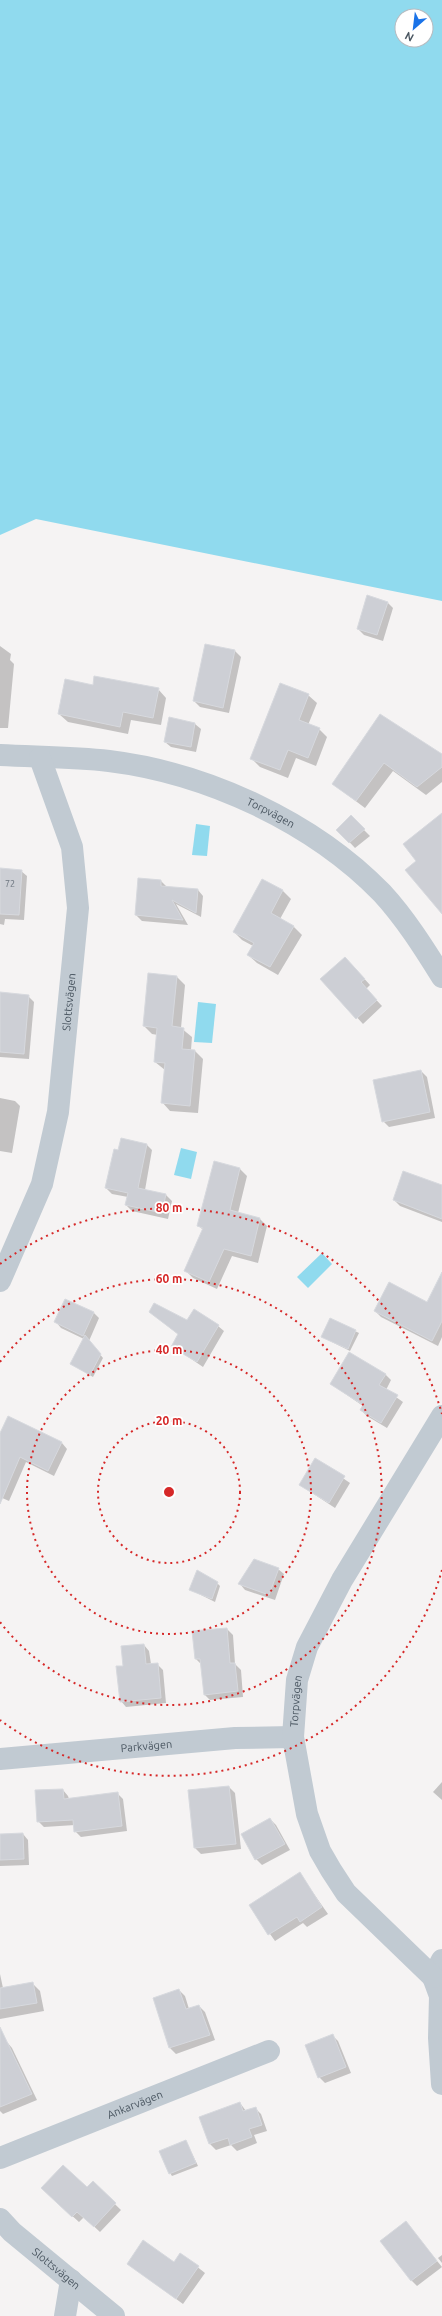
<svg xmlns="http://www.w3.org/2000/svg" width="442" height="2316" viewBox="0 0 442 2316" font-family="Ubuntu,sans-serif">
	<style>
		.water { fill: #90daee; fill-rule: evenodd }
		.shadow { fill: #0003 }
		.building { fill: #cdcfd5; stroke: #d7d9de }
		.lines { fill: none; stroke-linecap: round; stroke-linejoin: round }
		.minor { stroke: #c1cad2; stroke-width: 22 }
		.ring { fill: none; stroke: #d62828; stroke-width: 2; stroke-dasharray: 2 4 }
		.labels { text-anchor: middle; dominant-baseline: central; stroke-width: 3.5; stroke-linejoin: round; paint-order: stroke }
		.number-label { font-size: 9px; fill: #6b747e }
		.street-label { font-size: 11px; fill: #4a5661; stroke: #fff }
		.centre { fill: #d62828; stroke: #fff; stroke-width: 2 }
		.ring-label { font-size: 12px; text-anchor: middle; font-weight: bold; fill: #d62828; stroke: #fff; stroke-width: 3.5; stroke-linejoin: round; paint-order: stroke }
	</style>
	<rect width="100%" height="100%" fill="#f5f3f3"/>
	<g class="water">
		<path d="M 0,0 L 442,0 L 442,601 L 36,519 L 0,535 ZM 402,16 L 426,16 L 426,40 L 402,40 Z"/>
		<path d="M 196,824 L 210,826 L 207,856 L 192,855 Z"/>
		<path d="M 198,1002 L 216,1004 L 212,1043 L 194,1042 Z"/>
		<path d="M 181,1148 L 197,1152 L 191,1179 L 174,1175 Z"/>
		<path d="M 322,1253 L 332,1264 L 308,1288 L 297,1277 Z"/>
	</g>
	<g class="shadow">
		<path d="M 387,602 L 393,608 L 383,641 L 364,635 L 358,629 Z"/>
		<path d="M 206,645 L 235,651 L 241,657 L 229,713 L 200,707 L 194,701 Z"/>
		<path d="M 0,646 L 11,654 L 10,660 L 14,664 L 8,728 L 0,728 Z"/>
		<path d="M 94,686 L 158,689 L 166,698 L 161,725 L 131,720 L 128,734 L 68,722 L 59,714 Z"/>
		<path d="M 308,695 L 317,703 L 308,725 L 319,729 L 327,737 L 316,766 L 296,758 L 288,778 L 260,767 L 251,758 Z"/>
		<path d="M 380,716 L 442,756 L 442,782 L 426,795 L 393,771 L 365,808 L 333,784 Z"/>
		<path d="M 195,724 L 201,729 L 196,752 L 171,747 L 165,742 Z"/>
		<path d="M 351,817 L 370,836 L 355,848 L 338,830 Z"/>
		<path d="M 0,869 L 21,871 L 27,876 L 24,920 L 5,919 L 4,925 L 0,924 Z"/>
		<path d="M 262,880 L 283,891 L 291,899 L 280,919 L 294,927 L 302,935 L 278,975 L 257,963 L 248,955 L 253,946 L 242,940 L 234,932 Z"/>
		<path d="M 161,881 L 167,887 L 198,890 L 203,896 L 201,917 L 176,904 L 188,925 L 142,921 L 136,915 Z"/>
		<path d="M 351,964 L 370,985 L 366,989 L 382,1006 L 363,1024 L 322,979 Z"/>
		<path d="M 177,977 L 185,985 L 181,1028 L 192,1037 L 191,1050 L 195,1051 L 203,1059 L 198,1113 L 170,1111 L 162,1102 L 165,1070 L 155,1062 L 158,1035 L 152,1034 L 144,1026 Z"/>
		<path d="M 0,993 L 28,996 L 34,1002 L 29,1059 L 0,1057 Z"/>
		<path d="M 421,1071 L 427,1077 L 435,1118 L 389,1127 L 383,1121 Z"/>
		<path d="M 0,1098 L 15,1101 L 20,1106 L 12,1153 L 0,1151 Z"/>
		<path d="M 147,1145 L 152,1150 L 145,1190 L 166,1195 L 172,1201 L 168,1219 L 132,1211 L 126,1205 L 128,1197 L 112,1194 L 106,1188 L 119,1151 Z"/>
		<path d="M 215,1162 L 240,1169 L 247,1176 L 238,1213 L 260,1219 L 267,1226 L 258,1263 L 232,1256 L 217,1289 L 193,1278 L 185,1270 L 203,1230 L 199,1226 Z"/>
		<path d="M 442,1186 L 442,1222 L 400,1206 L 394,1200 Z"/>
		<path d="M 442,1301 L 442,1337 L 438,1346 L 381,1317 L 375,1311 Z"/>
		<path d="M 93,1312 L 99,1318 L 89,1341 L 103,1358 L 93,1377 L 71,1364 L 84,1339 L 61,1328 L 56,1322 Z"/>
		<path d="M 150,1312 L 187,1322 L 218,1326 L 224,1331 L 203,1367 L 172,1346 L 179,1335 Z"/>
		<path d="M 330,1319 L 359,1333 L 350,1351 L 322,1337 Z"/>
		<path d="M 385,1374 L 391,1380 L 386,1390 L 403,1402 L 387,1428 L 367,1416 L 361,1410 L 363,1406 L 331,1384 Z"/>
		<path d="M 9,1417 L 62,1443 L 67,1449 L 54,1476 L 26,1462 L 9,1501 L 0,1497 L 0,1435 Z"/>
		<path d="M 315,1459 L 350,1483 L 335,1508 L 300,1485 Z"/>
		<path d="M 278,1569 L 284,1574 L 275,1600 L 245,1590 L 240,1584 Z"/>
		<path d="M 217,1583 L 220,1586 L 215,1602 L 191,1590 Z"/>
		<path d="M 227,1629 L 233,1635 L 235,1664 L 241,1670 L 243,1697 L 210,1700 L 204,1694 L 202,1665 L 196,1659 Z"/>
		<path d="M 144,1645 L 149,1651 L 151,1664 L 157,1664 L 163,1670 L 166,1703 L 126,1707 L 121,1701 L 124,1667 Z"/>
		<path d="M 442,1782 L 442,1800 L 433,1792 Z"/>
		<path d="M 229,1787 L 235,1793 L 241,1849 L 201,1854 L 195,1848 Z"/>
		<path d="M 63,1790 L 68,1796 L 69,1799 L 117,1793 L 123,1799 L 127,1831 L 81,1837 L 75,1831 L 75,1825 L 44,1827 L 38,1821 Z"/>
		<path d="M 270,1819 L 276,1825 L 290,1850 L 262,1865 L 256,1859 Z"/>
		<path d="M 23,1834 L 28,1840 L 29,1865 L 0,1866 L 0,1835 Z"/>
		<path d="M 300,1874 L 328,1914 L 307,1927 L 303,1923 L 275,1941 L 250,1906 Z"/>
		<path d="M 0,1974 L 3,1988 L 32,1983 L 40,1991 L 44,2011 L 0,2019 Z"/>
		<path d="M 179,1990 L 185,1996 L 189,2009 L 199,2006 L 205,2012 L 215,2040 L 176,2054 L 170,2048 L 154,1999 Z"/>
		<path d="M 332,2035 L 338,2041 L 351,2073 L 325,2083 L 319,2077 Z"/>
		<path d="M 7,2042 L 12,2048 L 37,2100 L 3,2114 L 0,2111 L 0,2045 Z"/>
		<path d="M 240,2103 L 246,2111 L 255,2108 L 261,2114 L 267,2131 L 254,2135 L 257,2143 L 237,2151 L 231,2145 L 216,2150 L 210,2144 L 201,2117 Z"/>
		<path d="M 186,2141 L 198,2166 L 172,2176 L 170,2173 Z"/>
		<path d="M 93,2183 L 121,2210 L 100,2232 L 84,2217 L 79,2222 L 48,2194 L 87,2189 Z"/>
		<path d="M 406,2223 L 442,2267 L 417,2286 L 412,2281 Z"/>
		<path d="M 181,2254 L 205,2273 L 183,2304 L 128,2264 L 175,2263 Z"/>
		<path d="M 442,2255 L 442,2263 L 438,2258 Z"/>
	</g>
	<g class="building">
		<path d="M 367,595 L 388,602 L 377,635 L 357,629 Z"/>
		<path d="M 205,644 L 235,650 L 223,708 L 193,701 Z"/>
		<path d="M 94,676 L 159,688 L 153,718 L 123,712 L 120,727 L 58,714 L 65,679 L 93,685 Z"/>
		<path d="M 280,683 L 309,694 L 299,720 L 320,728 L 308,758 L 288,750 L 280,770 L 250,759 Z"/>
		<path d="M 380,714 L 442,754 L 442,767 L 417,787 L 384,763 L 356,801 L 332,784 Z"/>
		<path d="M 169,717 L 195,723 L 191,747 L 164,742 Z"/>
		<path d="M 442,813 L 442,914 L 405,870 L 416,861 L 403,844 Z"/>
		<path d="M 351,815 L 365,829 L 349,843 L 336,830 Z"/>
		<path d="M 0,868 L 22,870 L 19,915 L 0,914 Z"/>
		<path d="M 138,878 L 161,880 L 161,886 L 198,889 L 196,913 L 172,900 L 183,920 L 135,915 Z"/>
		<path d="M 262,879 L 283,890 L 271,913 L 294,926 L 270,967 L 247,955 L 254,943 L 233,932 Z"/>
		<path d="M 345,957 L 365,979 L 361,982 L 377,1000 L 356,1019 L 320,979 Z"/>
		<path d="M 148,973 L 177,976 L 172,1026 L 184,1028 L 182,1049 L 195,1050 L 190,1106 L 161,1103 L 165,1063 L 154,1062 L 157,1028 L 143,1026 Z"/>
		<path d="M 0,992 L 29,995 L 24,1054 L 0,1052 Z"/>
		<path d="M 421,1070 L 430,1112 L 382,1122 L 373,1080 Z"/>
		<path d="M 121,1138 L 147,1144 L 138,1188 L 166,1194 L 162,1213 L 125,1205 L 128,1193 L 105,1188 L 114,1149 L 118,1150 Z"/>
		<path d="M 214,1161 L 240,1168 L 230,1210 L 260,1218 L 251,1256 L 224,1249 L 209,1282 L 184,1271 L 203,1228 L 197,1226 Z"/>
		<path d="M 403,1171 L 442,1185 L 442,1219 L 393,1200 Z"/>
		<path d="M 442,1272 L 442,1321 L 432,1341 L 374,1311 L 389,1282 L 427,1302 Z"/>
		<path d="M 65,1299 L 94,1312 L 83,1336 L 54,1322 Z"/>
		<path d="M 154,1303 L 187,1320 L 194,1309 L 219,1325 L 197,1362 L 171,1347 L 178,1334 L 149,1312 Z"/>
		<path d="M 330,1318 L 356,1330 L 348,1349 L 321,1337 Z"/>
		<path d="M 85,1335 L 101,1354 L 90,1375 L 70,1364 Z"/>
		<path d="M 349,1352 L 386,1374 L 379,1385 L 398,1395 L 381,1423 L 360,1410 L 363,1405 L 330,1384 Z"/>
		<path d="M 8,1416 L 62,1442 L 48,1471 L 20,1457 L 0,1504 L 0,1433 Z"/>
		<path d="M 315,1458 L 345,1476 L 329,1503 L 299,1485 Z"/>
		<path d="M 254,1559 L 279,1568 L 269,1595 L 238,1584 Z"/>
		<path d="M 197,1570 L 218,1582 L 212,1599 L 189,1590 Z"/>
		<path d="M 227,1628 L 230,1663 L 235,1663 L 238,1691 L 204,1695 L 200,1659 L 195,1659 L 192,1631 Z"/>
		<path d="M 144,1644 L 146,1664 L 158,1663 L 161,1698 L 120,1702 L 116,1666 L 123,1666 L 121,1646 Z"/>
		<path d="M 229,1786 L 236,1844 L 194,1848 L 188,1790 Z"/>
		<path d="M 63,1789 L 64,1799 L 118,1792 L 122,1826 L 74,1832 L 73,1820 L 37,1822 L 35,1790 Z"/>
		<path d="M 270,1818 L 285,1844 L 255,1860 L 241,1834 Z"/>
		<path d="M 23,1833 L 24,1859 L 0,1860 L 0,1834 Z"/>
		<path d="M 300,1872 L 322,1907 L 300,1922 L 297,1917 L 268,1935 L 249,1905 Z"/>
		<path d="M 33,1982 L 37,2003 L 0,2009 L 0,1988 Z"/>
		<path d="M 179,1989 L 186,2009 L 199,2005 L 210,2035 L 169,2048 L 153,1998 Z"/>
		<path d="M 0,2027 L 32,2094 L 0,2107 Z"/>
		<path d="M 333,2034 L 346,2067 L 318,2078 L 305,2045 Z"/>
		<path d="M 240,2102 L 243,2111 L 256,2107 L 262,2125 L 249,2129 L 252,2137 L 230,2145 L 228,2138 L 209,2144 L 199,2117 Z"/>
		<path d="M 186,2140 L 196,2163 L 169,2174 L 159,2151 Z"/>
		<path d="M 63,2165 L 87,2187 L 93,2181 L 116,2203 L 94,2227 L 77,2212 L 72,2217 L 41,2188 Z"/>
		<path d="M 406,2221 L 437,2261 L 411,2281 L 380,2241 Z"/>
		<path d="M 143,2240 L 174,2262 L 180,2253 L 199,2266 L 176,2299 L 127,2264 Z"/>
	</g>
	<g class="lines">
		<g class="minor">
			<path id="s1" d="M 0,755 C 36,757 73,757 109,761 C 207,773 313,822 382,893 C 405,918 424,948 442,977"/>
			<path id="s2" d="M 0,1281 L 42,1184 L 58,1112 L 78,908 L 72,847 L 40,758"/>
			<path id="s3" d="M 0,1759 L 235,1738 L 293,1737"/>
			<path d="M 442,1960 L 433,1977 L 440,1996 L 439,2038 L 442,2084"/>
			<path id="s4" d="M 433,1977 L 346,1893 L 331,1870 L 320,1851 L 307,1814 L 293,1737 L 297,1680 L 307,1647 L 342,1580 L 442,1416"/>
			<path id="s5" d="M 0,2158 L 269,2051"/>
			<path id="s6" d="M 0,2219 L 12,2232 L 114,2316"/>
			<path d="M 65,2316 L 71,2280"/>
		</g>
	</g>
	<g class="ring">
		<circle cx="169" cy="1492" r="71"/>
		<circle cx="169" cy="1492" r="142"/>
		<path d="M0 1362A213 213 0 1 1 0 1622"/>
		<path d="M442 1570A284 284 0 0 1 0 1720M0 1264A284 284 0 0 1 442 1414"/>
	</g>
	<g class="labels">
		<g class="number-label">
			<text x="10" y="884">72</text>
		</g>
		<g class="street-label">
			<text stroke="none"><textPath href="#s1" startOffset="280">Torpvägen</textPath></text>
			<text stroke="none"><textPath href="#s2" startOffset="290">Slottsvägen</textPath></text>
			<text stroke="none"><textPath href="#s4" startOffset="324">Torpvägen</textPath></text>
			<text stroke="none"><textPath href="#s3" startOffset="147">Parkvägen</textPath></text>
			<text stroke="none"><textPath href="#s5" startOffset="145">Ankarvägen</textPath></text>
			<text stroke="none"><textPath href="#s6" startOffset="75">Slottsvägen</textPath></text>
		</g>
	</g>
	<circle cx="169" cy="1492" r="6" class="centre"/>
	<g class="ring-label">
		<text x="169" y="1212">80 m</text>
		<text x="169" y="1283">60 m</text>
		<text x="169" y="1354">40 m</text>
		<text x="169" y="1425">20 m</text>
	</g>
	<g transform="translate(414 28) rotate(208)"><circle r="19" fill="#ffffff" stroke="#b7bbc0"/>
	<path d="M0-3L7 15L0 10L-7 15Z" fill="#1a73e8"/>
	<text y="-6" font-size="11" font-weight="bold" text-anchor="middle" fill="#4a5661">N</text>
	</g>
</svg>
